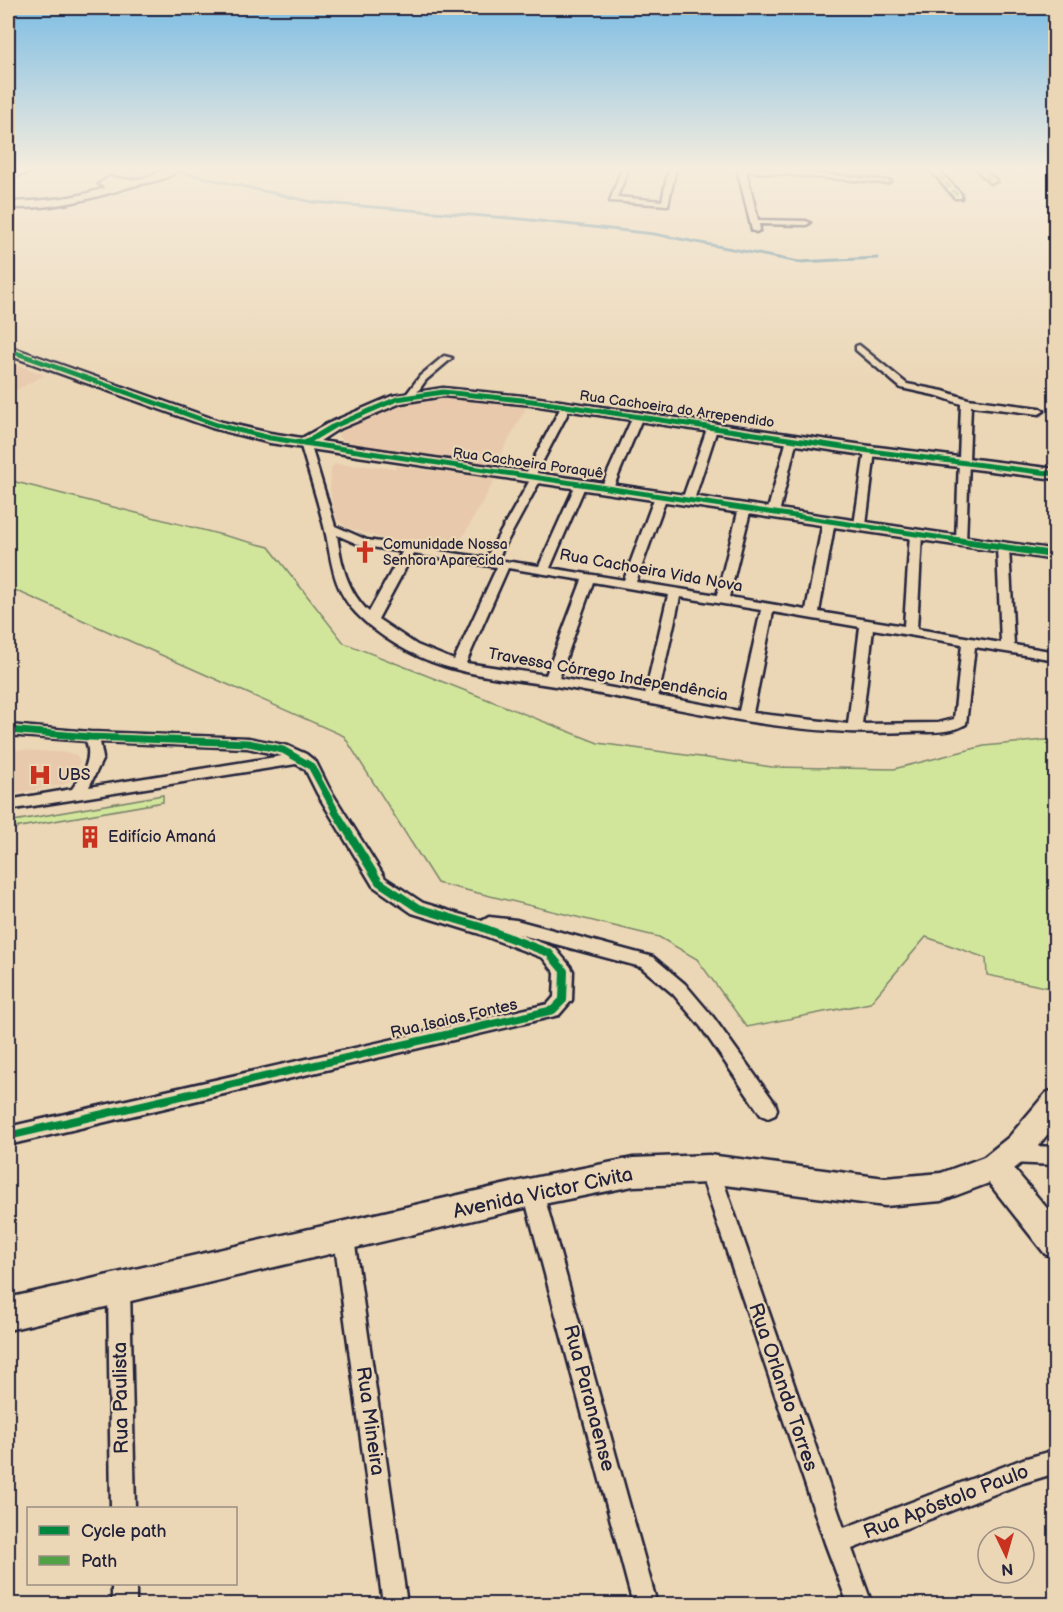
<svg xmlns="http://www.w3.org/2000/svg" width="1063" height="1612" viewBox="0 0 1063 1612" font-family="'Balsamiq Sans',sans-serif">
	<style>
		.built { fill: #e8c9ac }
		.green { fill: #d2e69b; stroke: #7a846b; stroke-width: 1.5 }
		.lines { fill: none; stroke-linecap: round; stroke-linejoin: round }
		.stream { stroke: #59879c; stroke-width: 3 }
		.street-casing { stroke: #22223b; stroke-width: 5 }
		.secondary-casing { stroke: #22223b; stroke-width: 5 }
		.highway-casing { stroke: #22223b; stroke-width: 5 }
		.street { fill: #ebd6b5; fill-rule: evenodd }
		.secondary { fill: #ebd6b5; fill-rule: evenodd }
		.highway { fill: #fdde96; fill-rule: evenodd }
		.quiet { stroke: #50a245; stroke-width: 3; stroke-dasharray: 7 3; stroke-linecap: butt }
		.cycleway-far2-casing { stroke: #ebd6b5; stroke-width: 8 }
		.cycleway-far1-casing { stroke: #ebd6b5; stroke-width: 10 }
		.cycleway-casing { stroke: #ebd6b5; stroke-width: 12 }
		.cycleway-far2 { stroke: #00873e; stroke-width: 5 }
		.cycleway-far1 { stroke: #00873e; stroke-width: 7 }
		.cycleway { stroke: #00873e; stroke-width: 8 }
		.labels { text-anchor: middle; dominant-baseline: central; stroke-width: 4.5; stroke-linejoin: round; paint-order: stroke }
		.far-street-label { font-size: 14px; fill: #22223b; stroke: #ebd6b5 }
		.far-poi-label { font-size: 14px; fill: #22223b; stroke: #ebd6b5; text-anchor: start }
		.street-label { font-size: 16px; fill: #22223b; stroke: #ebd6b5 }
		.poi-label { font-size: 16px; fill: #22223b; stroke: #ebd6b5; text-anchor: start }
		.near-street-label { font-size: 20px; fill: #22223b; stroke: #ebd6b5 }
	</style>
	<rect width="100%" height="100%" fill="#ebd6b5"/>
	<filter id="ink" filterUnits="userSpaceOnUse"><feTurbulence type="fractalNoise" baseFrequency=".0167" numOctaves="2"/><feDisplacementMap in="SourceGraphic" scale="12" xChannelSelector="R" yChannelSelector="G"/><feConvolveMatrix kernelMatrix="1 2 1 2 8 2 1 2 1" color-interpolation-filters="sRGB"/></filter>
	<g filter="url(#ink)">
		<g class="built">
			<path d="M 8,361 L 45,375 L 8,394 Z"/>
			<path d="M 427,398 L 461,400 L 526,408 L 494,466 L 351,446 L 338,436 L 343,429 L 404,404 Z"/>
			<path d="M 335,464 L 395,468 L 396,466 L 495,479 L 455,551 L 391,541 L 346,527 L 335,518 L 330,489 L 331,468 Z"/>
			<path d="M 8,749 L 68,753 L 76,755 L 80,761 L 77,770 L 69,781 L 61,785 L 8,795 Z"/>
		</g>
		<g class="green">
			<path d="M 8,480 L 269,547 L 344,643 L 598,743 L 772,767 L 894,769 L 984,746 L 1055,739 L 1055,989 L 987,975 L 986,958 L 926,937 L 870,1003 L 747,1027 L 697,959 L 659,937 L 437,883 L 344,736 L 8,587 Z"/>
			<path d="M 163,795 L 163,802 L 8,829 L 8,822 Z"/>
		</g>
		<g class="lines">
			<g class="stream">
				<path d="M 180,172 L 312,202 L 521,219 L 654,234 L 799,262 L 877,258"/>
				<path d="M 13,177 L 70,168"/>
			</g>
			<g class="street-casing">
				<g id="street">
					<path d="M 622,168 L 629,168 L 617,197 L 662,201 L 669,168 L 676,168 L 668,205 L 610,201 Z"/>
					<path d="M 737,168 L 760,168 L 891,181 L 887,183 L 746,171 L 758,220 L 806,221 L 810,223 L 806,225 L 759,224 L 760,230 L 756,232 L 752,230 Z"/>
					<path d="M 929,168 L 936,168 L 961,194 L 961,198 L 955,198 Z"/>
					<path d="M 975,168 L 982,168 L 997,181 L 990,183 Z"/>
					<path d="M 859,345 L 907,384 L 943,391 L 968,399 L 1039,408 L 1044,411 L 1039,414 L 971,406 L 966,543 L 958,543 L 956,541 L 961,404 L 938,396 L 901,388 L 856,350 L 856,346 Z"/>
					<path d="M 444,356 L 452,358 L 426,380 L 413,398 L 407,398 L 405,396 L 420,376 Z"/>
					<path d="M 562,405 L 571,407 L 535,476 L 541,479 L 497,560 L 539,566 L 576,484 L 581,481 L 586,484 L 550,568 L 624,580 L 655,496 L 661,493 L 667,496 L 636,582 L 717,595 L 739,508 L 745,505 L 751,508 L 729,597 L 806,610 L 823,521 L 829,518 L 835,521 L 819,612 L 904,626 L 910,534 L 916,531 L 922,534 L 917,629 L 1001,643 L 997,547 L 1003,543 L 1009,547 L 1014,645 L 1056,652 L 1056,660 L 975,647 L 966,724 C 948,735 928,731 909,732 C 795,738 685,709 573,689 C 530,681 486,679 444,666 C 412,656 379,637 356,613 C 331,587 332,558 324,526 C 317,498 308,470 300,443 L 301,441 L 310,443 L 335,526 L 367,540 L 486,558 L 530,480 L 524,477 ZM 337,535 L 360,545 L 402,552 L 369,612 C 347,591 341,564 337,535 ZM 413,554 L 497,567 L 454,660 L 417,645 L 378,619 ZM 508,568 L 582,580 L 546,675 L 466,663 ZM 593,582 L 668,595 L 645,694 L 559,678 ZM 680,597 L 761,610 L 739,711 L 658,696 ZM 773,612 L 860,627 L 848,724 L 753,713 ZM 873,629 L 962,644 L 954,719 L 938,723 L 862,724 Z"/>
					<path d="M 634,414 L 643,416 L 613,488 L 611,490 L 603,490 L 601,488 Z"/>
					<path d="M 713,423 L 718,426 L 694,500 L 692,502 L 684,502 L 682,500 L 708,426 Z"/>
					<path d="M 792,436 L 797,439 L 779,513 L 777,515 L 769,515 L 767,513 L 787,439 Z"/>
					<path d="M 870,448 L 875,451 L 866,525 L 860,528 L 854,525 L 865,451 Z"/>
					<path d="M 8,725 L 90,732 L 248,738 L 288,746 L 306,754 L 316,762 L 329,788 L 385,878 L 423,903 L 482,921 L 489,917 L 516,920 L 653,957 L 685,984 L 713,1017 L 775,1103 L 777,1109 L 775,1115 L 768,1118 L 761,1115 L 701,1027 L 673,994 L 641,967 L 518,934 L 555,948 L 570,966 L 573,971 L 572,1000 L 559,1015 L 8,1145 L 8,1127 L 548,1004 L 554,997 L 555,973 L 543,958 L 477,933 L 412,913 L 373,886 L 317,793 L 305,769 L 296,764 L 8,810 L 8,800 L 72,789 C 82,775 93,760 86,741 L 8,735 ZM 100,742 L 248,748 L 282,756 L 89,787 L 103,758 Z"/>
					<path d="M 1010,1145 L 1056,1147 L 1056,1165 L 1010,1163 L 1003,1160 L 1000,1154 L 1003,1148 Z"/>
					<path d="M 709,1160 L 716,1162 L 719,1169 L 844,1528 L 1023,1459 L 1056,1450 L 1056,1473 L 1023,1483 L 852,1549 L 872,1604 L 848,1604 L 825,1543 L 699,1169 L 702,1162 Z"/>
					<path d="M 533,1182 L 540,1185 L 543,1192 L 657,1604 L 633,1604 L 523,1192 L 526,1185 Z"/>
					<path d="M 344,1228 L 351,1231 L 354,1238 L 407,1604 L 383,1604 L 334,1238 L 337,1231 Z"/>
					<path d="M 119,1277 L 126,1281 L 130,1288 L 135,1508 L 111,1508 L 108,1288 L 112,1281 Z"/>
					<rect x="112" y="1584" width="24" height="20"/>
				</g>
			</g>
			<g class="secondary-casing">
				<g id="secondary">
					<path d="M 168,168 L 181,168 C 166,182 144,182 126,188 C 86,201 49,209 8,208 L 8,202 C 41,201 73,199 105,188 L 99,184 L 109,177 L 132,180 L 148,177 Z"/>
					<path d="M 8,346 L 222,422 L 270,433 L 302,438 L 327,424 L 392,396 L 443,388 L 532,397 L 870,446 L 1056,469 L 1056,479 L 870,456 L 532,405 L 443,396 L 401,403 L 337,430 L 320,441 L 1056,550 L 1056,560 L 270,443 L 212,428 L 8,355 Z"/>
					<path d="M 1056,1089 L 1056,1124 L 1029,1157 L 1014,1169 L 1056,1219 L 1056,1258 L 1045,1254 L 989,1183 L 941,1201 L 885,1206 L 709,1183 L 633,1186 L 533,1206 L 8,1330 L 8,1298 L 533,1178 L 633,1158 L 709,1155 L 885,1178 L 941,1173 L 984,1157 L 1009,1137 L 1046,1093 Z"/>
				</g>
			</g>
			<g class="highway-casing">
				<path id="highway" d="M 17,168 L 37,168 L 35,171 L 8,178 L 8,170 Z"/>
			</g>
			<use href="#street" class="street"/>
			<use href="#secondary" class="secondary"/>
			<use href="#highway" class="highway"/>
			<g class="quiet">
				<path d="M 932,168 L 958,196"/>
				<path d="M 978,168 L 993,181"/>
			</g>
			<g class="cycleway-far2-casing">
				<g id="cycleway-far2">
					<path d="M 8,350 L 217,425 L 270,438 L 963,541"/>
					<path d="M 305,443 L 332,427 L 397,399 L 443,392 L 532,401 L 870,451 L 1056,474"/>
				</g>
			</g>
			<g class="cycleway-far1-casing">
				<g id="cycleway-far1">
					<path d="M 953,540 L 1056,555"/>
					<path d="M 8,730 L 90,737 L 248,743 L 283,750 L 311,766 L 336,812"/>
				</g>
			</g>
			<g class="cycleway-casing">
				<path id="cycleway" d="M 8,1136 L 553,1010 L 563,1000 L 564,971 L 549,953 L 481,927 L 418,908 L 379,882 L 335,811"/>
			</g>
			<use href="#cycleway-far2" class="cycleway-far2"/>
			<use href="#cycleway-far1" class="cycleway-far1"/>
			<use href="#cycleway" class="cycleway"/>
		</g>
	</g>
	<linearGradient id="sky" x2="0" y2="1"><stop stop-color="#7dbde4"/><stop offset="0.43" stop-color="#f6edde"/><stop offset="1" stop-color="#f6edde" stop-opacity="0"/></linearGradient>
	<rect width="1063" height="393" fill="url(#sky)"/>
	<defs>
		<g id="church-bare" transform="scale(1.8)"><path d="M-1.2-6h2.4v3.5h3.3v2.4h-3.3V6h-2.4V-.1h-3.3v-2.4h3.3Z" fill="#c8321e" stroke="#ebd6b5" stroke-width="2.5" paint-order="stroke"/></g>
		<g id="hospital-bare" transform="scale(1.8)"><path d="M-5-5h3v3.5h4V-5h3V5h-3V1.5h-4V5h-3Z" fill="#c8321e" stroke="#ebd6b5" stroke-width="2.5" paint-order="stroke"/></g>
		<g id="building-bare" transform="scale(1.8)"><path d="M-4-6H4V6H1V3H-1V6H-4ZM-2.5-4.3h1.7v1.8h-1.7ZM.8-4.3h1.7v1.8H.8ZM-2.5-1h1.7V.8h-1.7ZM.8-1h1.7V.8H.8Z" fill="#c8321e" stroke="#ebd6b5" stroke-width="2.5" paint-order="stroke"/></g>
	</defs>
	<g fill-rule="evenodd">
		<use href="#church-bare" x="365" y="552"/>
		<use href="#hospital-bare" x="40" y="775"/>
		<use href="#building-bare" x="90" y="837"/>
	</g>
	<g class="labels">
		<g class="far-street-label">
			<text transform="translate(677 409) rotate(8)">Rua Cachoeira do Arrependido</text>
			<text transform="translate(528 463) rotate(8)">Rua Cachoeira Poraquê</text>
		</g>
		<g class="far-poi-label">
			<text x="383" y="544">Comunidade Nossa<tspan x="383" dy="16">Senhora Aparecida</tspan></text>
		</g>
		<g class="street-label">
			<text transform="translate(651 571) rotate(10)">Rua Cachoeira Vida Nova</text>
			<text transform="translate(608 675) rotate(10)">Travessa Córrego Independência</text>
			<text transform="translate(454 1019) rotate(-13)">Rua Isaias Fontes</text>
		</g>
		<g class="poi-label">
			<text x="58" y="775">UBS</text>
			<text x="108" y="837">Edifício Amaná</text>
		</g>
		<g class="near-street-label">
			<text transform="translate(543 1193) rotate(-12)">Avenida Victor Civita</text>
			<text transform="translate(783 1387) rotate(71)">Rua Orlando Torres</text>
			<text transform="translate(121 1398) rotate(-91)">Rua Paulista</text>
			<text transform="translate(589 1398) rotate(75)">Rua Paranaense</text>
			<text transform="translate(370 1421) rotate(82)">Rua Mineira</text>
			<text transform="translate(946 1502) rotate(-21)">Rua Apóstolo Paulo</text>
		</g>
	</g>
	<rect width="1063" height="1612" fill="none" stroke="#ebd6b5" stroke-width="30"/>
	<rect x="15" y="15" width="1033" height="1582" fill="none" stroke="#22223b" stroke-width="2" filter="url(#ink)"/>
	<rect x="27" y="1507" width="210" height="78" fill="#ebd6b5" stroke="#9b8e84" stroke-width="1.5"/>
	<rect x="39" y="1526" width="30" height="9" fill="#00873e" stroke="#9b8e84" stroke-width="1.5"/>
	<text x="81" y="1537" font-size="18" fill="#22223b">Cycle path</text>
	<rect x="39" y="1556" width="30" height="9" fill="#50a245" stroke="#9b8e84" stroke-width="1.5"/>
	<text x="81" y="1567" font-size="18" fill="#22223b">Path</text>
	<g transform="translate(1006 1555) rotate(175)"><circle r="28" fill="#ebd6b5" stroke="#9b8e84" stroke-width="1.5"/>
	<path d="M0-4.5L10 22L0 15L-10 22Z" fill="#c8321e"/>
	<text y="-9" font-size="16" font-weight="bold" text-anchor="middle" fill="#22223b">N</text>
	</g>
</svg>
